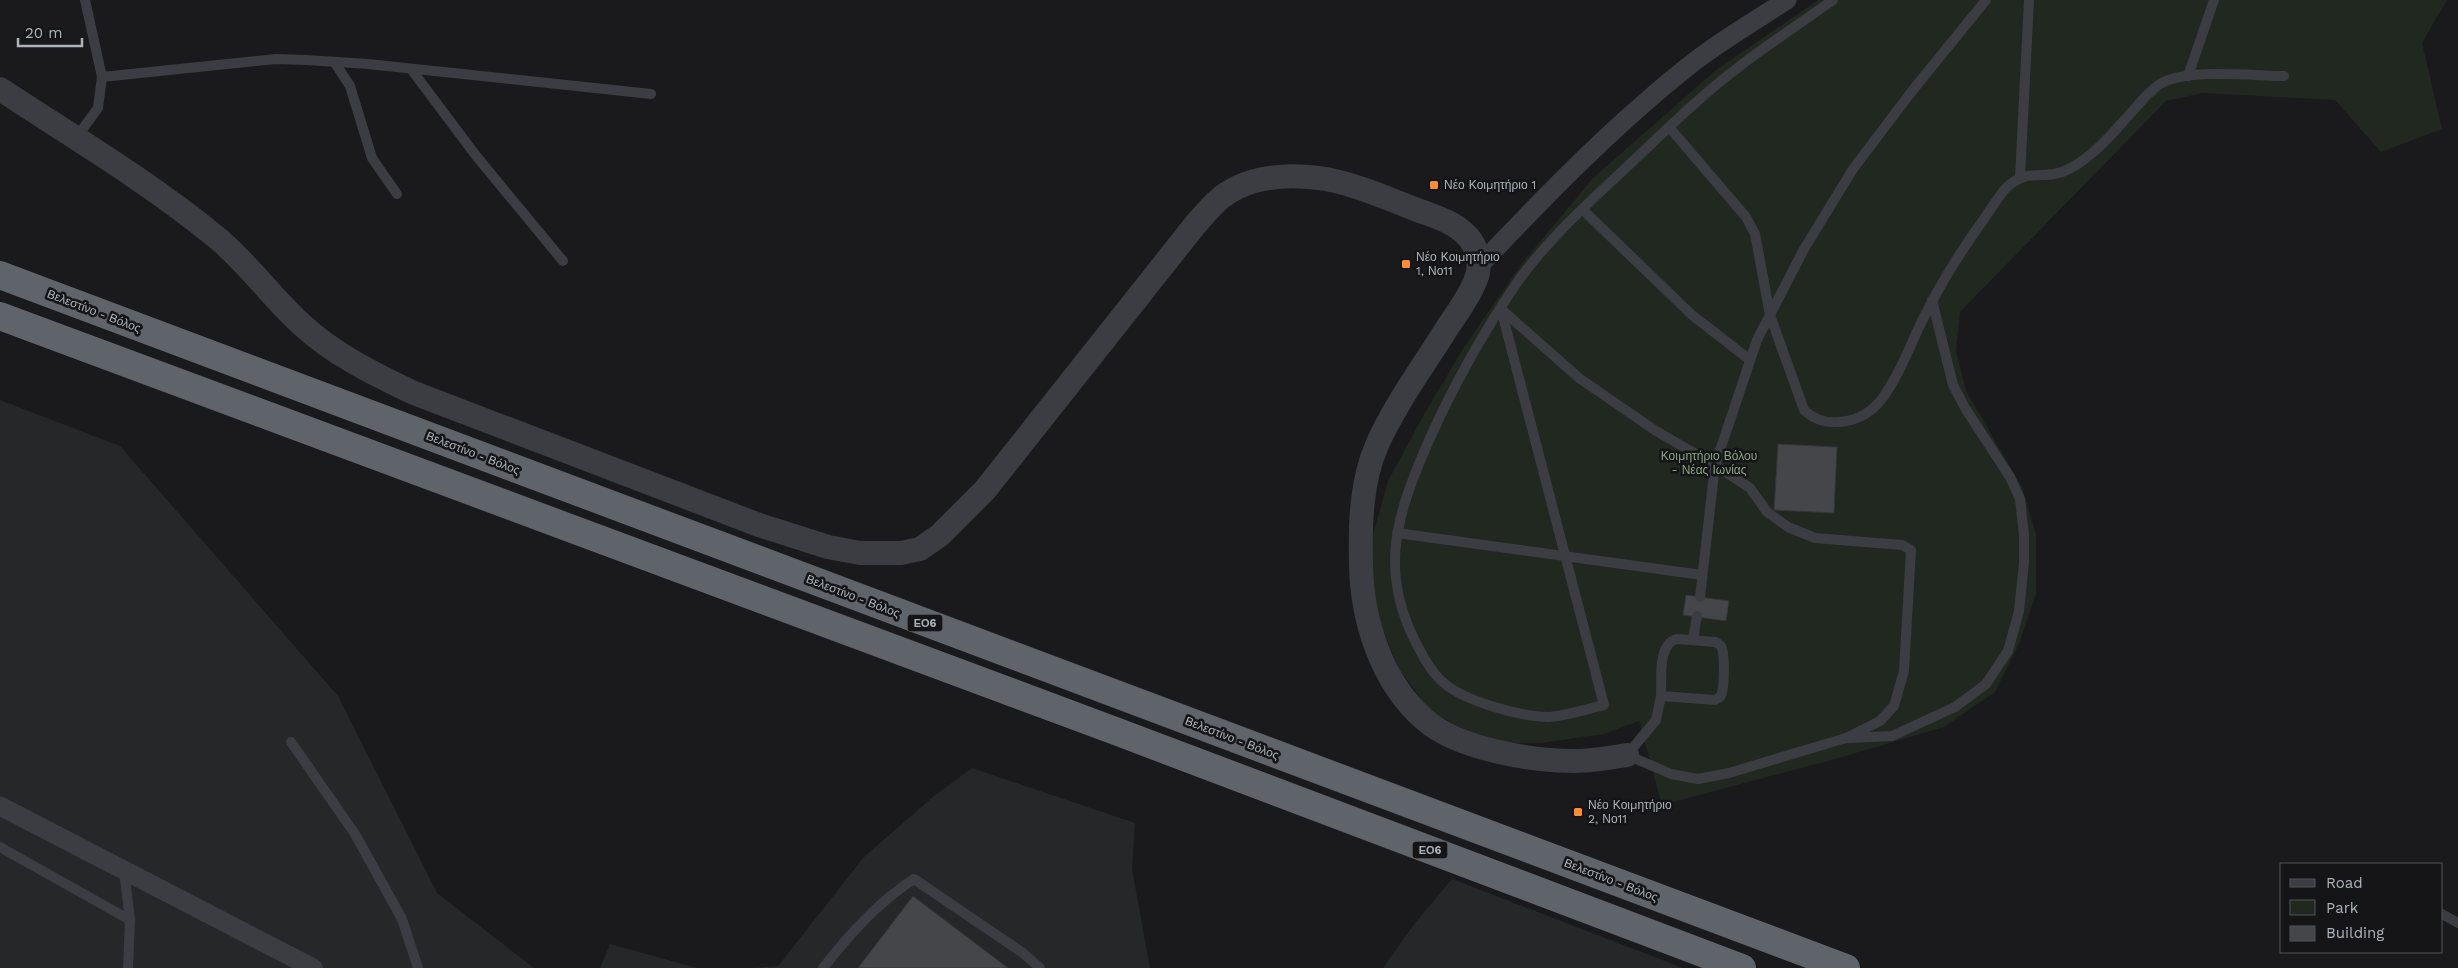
<svg xmlns="http://www.w3.org/2000/svg" width="2458" height="968" viewBox="0 0 2458 968" font-family="'Work Sans',sans-serif">
	<style>
		.built { fill: #262729 }
		.green { fill: #20281f }
		.building { fill: #444649; stroke: #343538 }
		.lines { fill: none; stroke-linecap: round; stroke-linejoin: round }
		.service { stroke: #3b3d42; stroke-width: 10 }
		.minor { stroke: #3b3d42; stroke-width: 19 }
		.tertiary { stroke: #3b3d42; stroke-width: 24 }
		.trunk { stroke: #5f646a; stroke-width: 28 }
		.poi-dot { fill: #f88c37; stroke: #151517; stroke-width: 2 }
		.labels { text-anchor: middle; dominant-baseline: central; stroke-width: 5; stroke-linejoin: round; paint-order: stroke }
		.shield { fill: #151517; stroke: #7f858a; stroke-width: 1 }
		.shield-label { font-size: 11px; font-weight: bold; fill: #acb5bc }
		.poi-label { font-size: 12px; fill: #acb5bc; stroke: #151517; text-anchor: start }
		.street-label { font-size: 12px; fill: #acb5bc; stroke: #151517 }
		.park-label { font-size: 12px; fill: #89a783; stroke: #151517 }
	</style>
	<rect width="100%" height="100%" fill="#1a1a1c"/>
	<g class="built">
		<path d="M 0,400 L 120,446 L 338,696 L 437,893 L 534,968 L 0,968 Z"/>
		<path d="M 972,768 L 1135,823 L 1132,869 L 1150,968 L 754,968 L 778,966 L 864,857 L 934,796 Z"/>
		<path d="M 1452,879 L 1683,968 L 1383,968 L 1415,923 Z"/>
		<path d="M 610,944 L 697,968 L 600,968 Z"/>
	</g>
	<path class="green" d="M 1818,0 L 2447,0 L 2422,43 L 2442,129 L 2381,152 L 2335,100 L 2203,93 L 2166,101 L 1960,312 L 1956,351 L 1966,391 L 2022,487 L 2036,534 L 2036,593 L 2019,644 L 1995,692 L 1944,727 L 1835,759 L 1662,805 L 1639,721 L 1604,734 L 1541,743 L 1506,743 L 1469,732 L 1430,711 L 1399,669 L 1380,624 L 1368,579 L 1373,535 L 1388,481 L 1422,418 L 1464,347 L 1523,262 L 1593,178 L 1716,70 Z"/>
	<g class="building">
		<path d="M 1778,444 L 1837,447 L 1834,513 L 1774,510 Z"/>
		<path d="M 1686,595 L 1729,601 L 1726,621 L 1683,615 Z"/>
		<path d="M 913,896 L 1008,968 L 858,968 Z"/>
	</g>
	<g class="lines">
		<g class="service">
			<path d="M 335,63 L 350,86 L 372,158 L 397,194"/>
			<path d="M 411,69 L 477,157 L 563,261"/>
			<path d="M 2188,76 L 2214,0"/>
			<path d="M 102,77 L 276,59 L 306,60 L 368,64 L 651,94"/>
			<path d="M 1669,127 L 1746,217 L 1755,234 L 1770,315 L 1804,410 C 1826,431 1863,423 1881,400 C 1898,378 1909,348 1921,323 C 1939,286 1960,252 1984,219 C 1991,209 1998,197 2006,188 C 2029,166 2045,182 2069,169 C 2100,153 2124,119 2148,94 C 2152,91 2156,86 2160,84 C 2186,68 2253,76 2284,76"/>
			<path d="M 76,138 L 98,108 L 102,77 L 85,0"/>
			<path d="M 2020,177 L 2029,0"/>
			<path d="M 1582,209 L 1692,315 L 1750,360"/>
			<path d="M 1501,309 L 1604,705 C 1586,709 1566,716 1548,717 C 1522,717 1470,702 1449,687 C 1437,679 1430,668 1423,656 C 1376,575 1395,518 1430,438 C 1453,387 1485,330 1516,284 C 1544,244 1581,210 1616,177 C 1656,140 1696,99 1740,66 C 1770,43 1802,22 1833,0"/>
			<path d="M 1501,309 L 1579,378 L 1656,431 L 1715,465 L 1750,488 L 1767,512 L 1788,527 L 1815,538 L 1902,545 L 1911,550 L 1904,671 L 1894,706 L 1880,721 L 1846,738 L 1729,773 L 1698,779 L 1671,774 L 1627,755 L 1656,720 L 1661,696"/>
			<path d="M 1397,533 L 1702,575"/>
			<path d="M 1700,597 L 1715,465 L 1757,340 L 1804,249 L 1853,169 L 1912,91 L 1986,0"/>
			<path d="M 1677,639 L 1715,642 C 1718,643 1719,644 1721,646 C 1725,653 1725,691 1720,697 L 1715,700 L 1661,696 C 1662,679 1657,644 1677,639 Z"/>
			<path d="M 1693,639 L 1697,616"/>
			<path d="M 1849,738 L 1892,736 L 1955,707 L 1986,684 L 2008,651 L 2019,611 L 2024,562 L 2024,535 L 2020,499 L 2010,477 L 1965,408 L 1953,385 L 1932,300"/>
			<path d="M 291,742 L 355,834 L 402,919 L 418,968"/>
			<path d="M 0,847 L 130,920"/>
			<path d="M 124,870 L 130,920 L 128,968"/>
			<path d="M 2442,914 L 2458,923"/>
			<path d="M 823,968 C 849,935 878,902 914,879 L 1023,953 L 1040,968"/>
		</g>
		<g class="minor">
			<path d="M 1479,266 C 1547,194 1617,122 1695,61 C 1724,39 1756,20 1787,0"/>
			<path d="M 0,806 L 313,968"/>
		</g>
		<path class="tertiary" d="M 0,89 C 73,137 149,182 216,237 C 248,263 271,297 301,324 C 333,354 374,374 414,393 L 759,525 L 828,547 L 860,553 L 901,553 L 920,549 L 940,535 L 985,490 L 1195,225 C 1202,217 1209,209 1216,202 C 1245,175 1289,173 1326,179 C 1357,185 1386,198 1415,209 C 1430,215 1446,219 1458,228 C 1468,235 1476,245 1478,258 C 1479,265 1479,272 1476,279 C 1470,296 1457,313 1447,328 C 1424,365 1394,406 1377,445 C 1361,481 1360,525 1361,564 C 1362,620 1381,682 1425,720 C 1458,749 1532,761 1575,761 C 1592,761 1609,758 1627,755"/>
		<g class="trunk">
			<path d="M 0,275 L 1846,968"/>
			<path d="M 0,316 L 1118,732 L 1742,968"/>
		</g>
	</g>
	<g class="poi-dot">
		<rect x="1429" y="180" width="10" height="10" rx="2.5"/>
		<rect x="1401" y="259" width="10" height="10" rx="2.5"/>
		<rect x="1573" y="807" width="10" height="10" rx="2.5"/>
	</g>
	<g class="labels">
		<g class="shield">
			<rect x="907.5" y="614.5" width="35" height="17" rx="4"/>
			<rect x="1412.5" y="841.5" width="35" height="17" rx="4"/>
		</g>
		<g class="shield-label">
			<text x="925" y="623">ΕΟ6</text>
			<text x="1430" y="850">ΕΟ6</text>
		</g>
		<g class="poi-label">
			<text x="1444" y="185">Νέο Κοιμητήριο 1</text>
			<text x="1416" y="257">Νέο Κοιμητήριο<tspan x="1416" dy="14">1, Νο11</tspan></text>
			<text x="1588" y="805">Νέο Κοιμητήριο<tspan x="1588" dy="14">2, Νο11</tspan></text>
		</g>
		<g class="street-label">
			<text transform="translate(94 311) rotate(21)">Βελεστίνο - Βόλος</text>
			<text transform="translate(473 453) rotate(21)">Βελεστίνο - Βόλος</text>
			<text transform="translate(853 596) rotate(21)">Βελεστίνο - Βόλος</text>
			<text transform="translate(1232 738) rotate(21)">Βελεστίνο - Βόλος</text>
			<text transform="translate(1611 880) rotate(21)">Βελεστίνο - Βόλος</text>
		</g>
		<g class="park-label">
			<text x="1709" y="456">Κοιμητήριο Βόλου<tspan x="1709" dy="14">- Νέας Ιωνίας</tspan></text>
		</g>
	</g>
	<rect x="2280" y="863" width="162" height="90" fill="#151517" stroke="#515559"/>
	<rect x="2290" y="879" width="25" height="8" fill="#3b3d42" stroke="#515559"/>
	<text x="2326" y="888" font-size="15" fill="#acb5bc">Road</text>
	<rect x="2290" y="900" width="25" height="15" fill="#20281f" stroke="#515559"/>
	<text x="2326" y="913" font-size="15" fill="#acb5bc">Park</text>
	<rect x="2290" y="926" width="25" height="15" fill="#444649" stroke="#515559"/>
	<text x="2326" y="938" font-size="15" fill="#acb5bc">Building</text>
	<path d="M18 38v8h64v-8" fill="none" stroke="#acb5bc" stroke-width="2.5"/>
	<text x="25" y="38" font-size="15" fill="#acb5bc" stroke="#151517" stroke-width="4" paint-order="stroke">20 m</text>
</svg>
